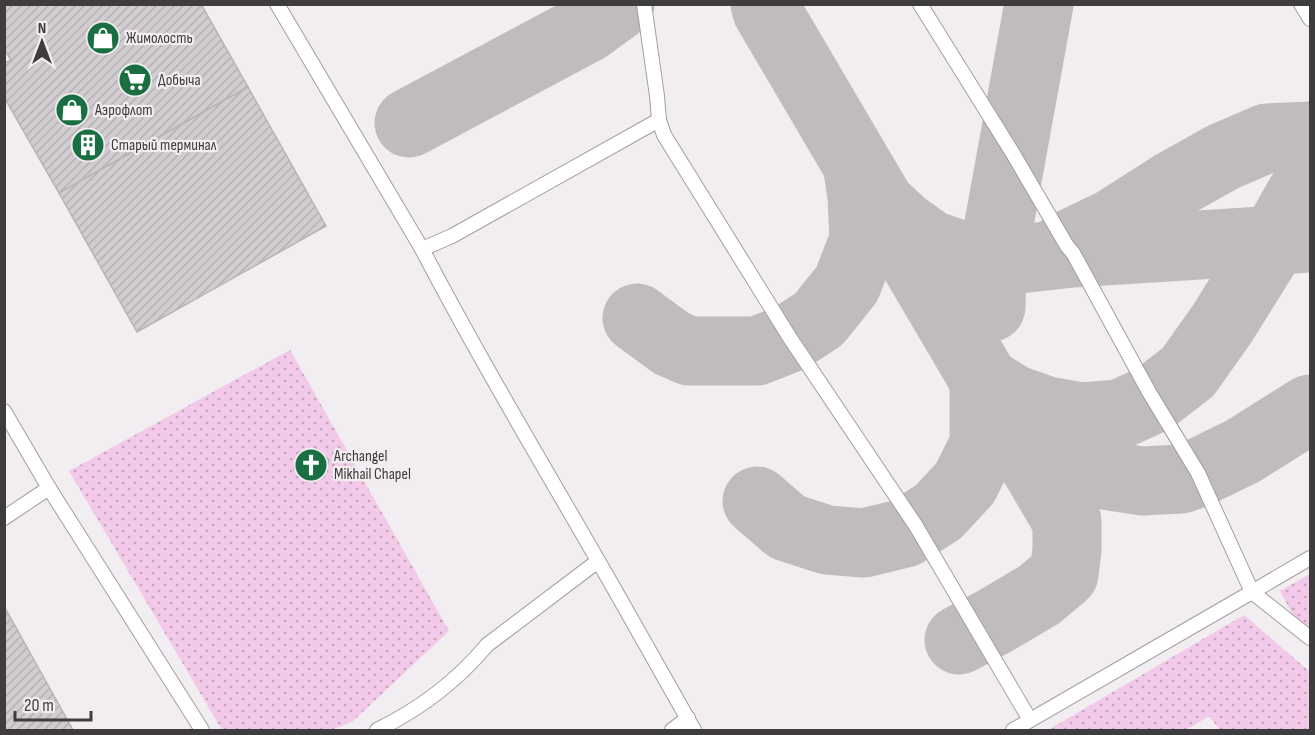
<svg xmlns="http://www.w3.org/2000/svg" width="1315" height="735" viewBox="0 0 1315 735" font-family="'Sofia Sans Condensed',sans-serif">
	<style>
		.grass { fill: url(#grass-dots) }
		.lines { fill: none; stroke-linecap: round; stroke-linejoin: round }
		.taxiway { stroke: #c0bcbe; stroke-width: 69 }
		.building { fill: url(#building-hatch); stroke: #b8b3b7; stroke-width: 1.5 }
		.service-casing { stroke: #a29da1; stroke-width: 16 }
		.service { stroke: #fff; stroke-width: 14 }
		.labels { text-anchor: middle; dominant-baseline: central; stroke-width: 4.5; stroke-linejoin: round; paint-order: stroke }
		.poi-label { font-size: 16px; fill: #3e3c3e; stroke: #f2edf0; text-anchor: start }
	</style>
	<defs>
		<pattern id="grass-dots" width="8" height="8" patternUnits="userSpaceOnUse" patternTransform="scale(1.5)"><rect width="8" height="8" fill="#f2c9e8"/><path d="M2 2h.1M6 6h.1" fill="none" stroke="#c5a4bd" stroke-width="1.8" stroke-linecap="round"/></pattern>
		<pattern id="building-hatch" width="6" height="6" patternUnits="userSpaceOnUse" patternTransform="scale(1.5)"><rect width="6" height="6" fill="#d1cccf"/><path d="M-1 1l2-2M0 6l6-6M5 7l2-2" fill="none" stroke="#b4b0b3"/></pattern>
	</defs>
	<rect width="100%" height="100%" fill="#f2edf0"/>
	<g class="grass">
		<path d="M 290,350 L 449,631 L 353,721 L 332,730 L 222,730 L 69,471 Z"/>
		<path d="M 1310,574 L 1310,634 L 1298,624 L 1280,591 Z"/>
		<path d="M 1244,615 L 1310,672 L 1310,729 L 1309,730 L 1220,730 L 1209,716 L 1186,730 L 1048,730 Z"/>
	</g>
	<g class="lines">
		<g class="taxiway">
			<path d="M 765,4 L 767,11 L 1067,521 L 1067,550 L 1064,574 L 1039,595 L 995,621 L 959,640"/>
			<path d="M 409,123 L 587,28 L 620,4"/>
			<path d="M 886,209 L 903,225 L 931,245 L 969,258 L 992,262 L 1073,253 L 1309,238"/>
			<path d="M 1065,246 L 1113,223 L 1171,186 L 1223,157 L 1267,138 L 1310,136"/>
			<path d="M 991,307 L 992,262 L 1039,4"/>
			<path d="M 637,318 L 671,343 L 689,351 L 757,351 L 790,338 L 819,319 L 847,284 L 864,240 L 862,197 L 858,169"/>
			<path d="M 1015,415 L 1031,433 L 1103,475 L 1142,481 L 1181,479 L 1198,473 L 1243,451 L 1310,409"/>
			<path d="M 757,501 L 787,527 L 827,540 L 864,543 L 905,533 L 938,512 L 965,483 L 984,445 L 984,381 L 1013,399 L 1047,411 L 1081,417 L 1120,414 L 1153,399 L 1188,372 L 1222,324 L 1274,241 L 1310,178"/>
		</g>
	</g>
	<g class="building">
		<path d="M 4,4 L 201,4 L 248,87 L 59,193 L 4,97 L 4,63 L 11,60 L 4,49 Z"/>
		<path d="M 248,87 L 326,226 L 137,332 L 59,193 Z"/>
		<path d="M 316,448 L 329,460 L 324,477 L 307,482 L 294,469 L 299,452 Z"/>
		<path d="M 4,606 L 73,730 L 4,730 Z"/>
	</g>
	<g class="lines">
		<g class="service-casing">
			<g id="service">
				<path d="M 277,4 L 422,249"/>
				<path d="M 644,4 L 657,96 L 659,120 L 664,135 L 790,338 L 916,526 L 1030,720"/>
				<path d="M 920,4 L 1012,152 L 1067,246 L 1073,253 L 1149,392 L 1198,473 L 1252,592 L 1310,558"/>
				<path d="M 1301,4 L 1310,19"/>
				<path d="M 659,120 L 452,236 L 422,249 C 484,368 554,483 620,599 C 645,643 670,687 694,730"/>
				<path d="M 4,411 L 49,488 L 202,730"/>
				<path d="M 4,518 L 49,488"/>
				<path d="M 377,730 C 418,710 457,681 487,645 L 598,561"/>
				<path d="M 672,730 L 688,718"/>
				<path d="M 1013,730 L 1252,592 L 1310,638"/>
			</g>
		</g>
		<use href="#service" class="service"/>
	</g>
	<defs>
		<g id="shop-disc" transform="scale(1.725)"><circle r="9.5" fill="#196f41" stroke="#f2edf0"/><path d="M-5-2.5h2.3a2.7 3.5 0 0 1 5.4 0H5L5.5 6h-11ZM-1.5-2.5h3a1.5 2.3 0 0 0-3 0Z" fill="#fff"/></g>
		<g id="supermarket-disc" transform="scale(1.725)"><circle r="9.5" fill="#196f41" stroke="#f2edf0"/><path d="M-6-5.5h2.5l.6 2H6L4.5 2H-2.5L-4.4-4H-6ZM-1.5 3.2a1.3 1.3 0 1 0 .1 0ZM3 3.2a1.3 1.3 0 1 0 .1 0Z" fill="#fff"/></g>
		<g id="building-disc" transform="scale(1.725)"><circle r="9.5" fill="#196f41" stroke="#f2edf0"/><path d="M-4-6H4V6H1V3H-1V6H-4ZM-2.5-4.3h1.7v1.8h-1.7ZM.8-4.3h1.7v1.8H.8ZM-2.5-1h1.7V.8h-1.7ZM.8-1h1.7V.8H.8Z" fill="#fff"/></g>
		<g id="church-disc" transform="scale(1.725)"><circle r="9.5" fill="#196f41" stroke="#f2edf0"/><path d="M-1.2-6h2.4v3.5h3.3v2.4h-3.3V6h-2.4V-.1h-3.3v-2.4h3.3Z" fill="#fff"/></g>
	</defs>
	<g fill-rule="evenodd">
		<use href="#shop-disc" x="103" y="38"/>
		<use href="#supermarket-disc" x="135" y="80"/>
		<use href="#shop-disc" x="72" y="110"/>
		<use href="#building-disc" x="88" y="145"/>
		<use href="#church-disc" x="311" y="465"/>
	</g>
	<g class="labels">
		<g class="poi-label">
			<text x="126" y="38">Жимолость</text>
			<text x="158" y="80">Добыча</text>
			<text x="95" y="110">Аэрофлот</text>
			<text x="111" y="145">Старый терминал</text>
			<text x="334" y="456">Archangel<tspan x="334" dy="18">Mikhail Chapel</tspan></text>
		</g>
	</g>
	<rect width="1315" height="735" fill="none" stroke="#3e3c3e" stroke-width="12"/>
	<g transform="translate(42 42)" stroke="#f2edf0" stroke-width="4.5" paint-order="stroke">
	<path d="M0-4.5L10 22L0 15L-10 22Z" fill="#3e3c3e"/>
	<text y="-9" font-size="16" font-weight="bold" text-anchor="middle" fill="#3e3c3e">N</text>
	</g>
	<path d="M15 711v9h76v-9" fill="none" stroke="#3e3c3e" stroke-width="3"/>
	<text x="24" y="711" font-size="18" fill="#3e3c3e" stroke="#f2edf0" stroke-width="4.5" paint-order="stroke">20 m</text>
</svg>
